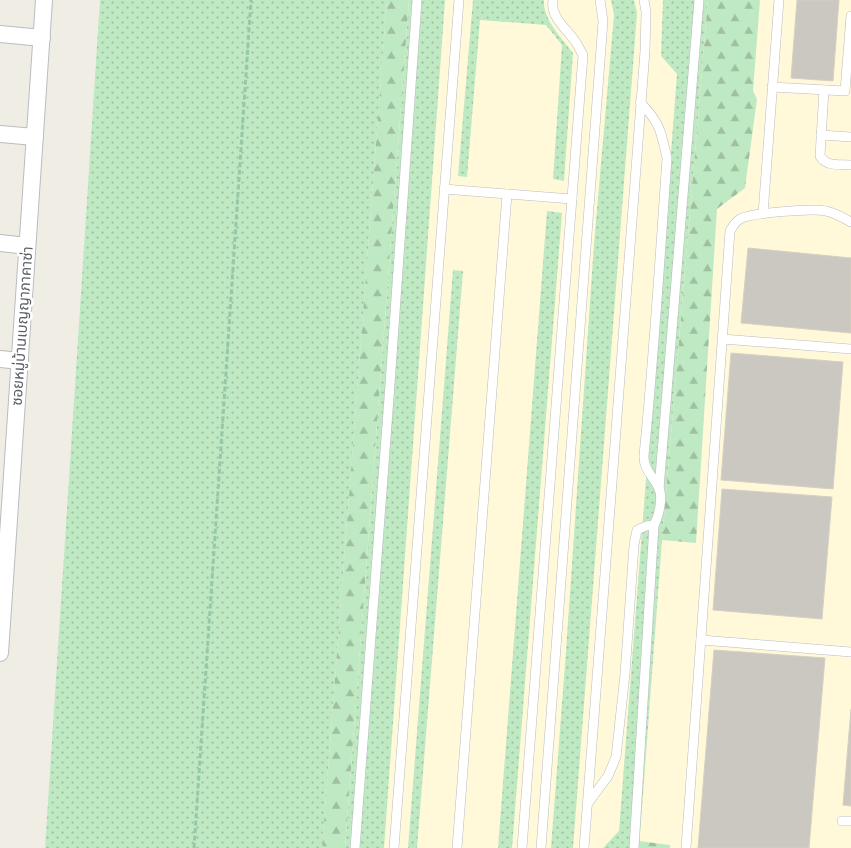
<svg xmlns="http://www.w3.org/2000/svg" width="851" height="848" viewBox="0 0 851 848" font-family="'Work Sans','Noto Sans Thai',sans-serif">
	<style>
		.commercial { fill: #fff9da }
		.grass { fill: url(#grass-dots) }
		.forest { fill: url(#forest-firs) }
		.building { fill: #cbc8c1; stroke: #d5d0c2 }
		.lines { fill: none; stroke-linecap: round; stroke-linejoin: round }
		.lane-casing { stroke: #b9bcc1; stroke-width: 10 }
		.street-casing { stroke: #b9bcc1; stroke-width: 18 }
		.path { stroke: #96c8a8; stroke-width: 3; stroke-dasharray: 5 2.5; stroke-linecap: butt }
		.lane { stroke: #fff; stroke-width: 9 }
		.street { stroke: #fff; stroke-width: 16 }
		.labels { text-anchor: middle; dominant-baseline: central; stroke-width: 5; stroke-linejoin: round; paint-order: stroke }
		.street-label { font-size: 15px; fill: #5c6066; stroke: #fff }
	</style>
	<defs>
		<pattern id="grass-dots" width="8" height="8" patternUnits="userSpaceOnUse" patternTransform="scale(1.25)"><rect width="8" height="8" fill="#bfe9c2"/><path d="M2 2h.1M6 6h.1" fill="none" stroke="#9ec0a1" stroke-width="1.8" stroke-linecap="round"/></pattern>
		<pattern id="forest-firs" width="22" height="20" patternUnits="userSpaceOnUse" patternTransform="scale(1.25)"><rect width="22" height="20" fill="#bfe9c2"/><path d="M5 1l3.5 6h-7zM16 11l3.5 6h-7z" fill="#9ec0a1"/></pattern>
	</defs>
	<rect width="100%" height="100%" fill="#f0eee4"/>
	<path class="commercial" d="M 387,0 L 851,0 L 851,848 L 322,848 Z"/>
	<g class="grass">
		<path d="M 100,0 L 387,0 L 322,848 L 45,848 Z"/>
		<path d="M 409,0 L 445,0 L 384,848 L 345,848 Z"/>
		<path d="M 473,0 L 544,0 C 542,18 563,40 573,53 L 564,181 L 553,179 L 562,45 L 546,25 L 480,20 L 467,177 L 458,176 Z"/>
		<path d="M 611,0 L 634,0 L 637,13 L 573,848 L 551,848 L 566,651 L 594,244 L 614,15 Z"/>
		<path d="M 663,0 L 708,0 L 662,540 L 639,848 L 603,848 L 619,831 L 677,74 L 661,56 Z"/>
		<path d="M 547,211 L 562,213 L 512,848 L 498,848 Z"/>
		<path d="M 453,270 L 463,271 L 417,848 L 408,848 Z"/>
	</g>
	<g class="forest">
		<path d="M 387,0 L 409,0 L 345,848 L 322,848 Z"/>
		<path d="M 708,0 L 760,0 L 753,91 L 757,99 L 745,188 L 717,209 L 696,543 L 662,540 Z"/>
		<path d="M 639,841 L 670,845 L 670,848 L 639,848 Z"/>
	</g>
	<g class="building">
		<path d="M 797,0 L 839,0 L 833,81 L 791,78 Z"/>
		<path d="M 748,248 L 851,258 L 851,333 L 741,323 Z"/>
		<path d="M 731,353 L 843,362 L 833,489 L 721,480 Z"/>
		<path d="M 722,489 L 832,497 L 822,619 L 713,610 Z"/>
		<path d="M 714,650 L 825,658 L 809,848 L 698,848 Z"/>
		<path d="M 851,709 L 851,806 L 843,805 Z"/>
	</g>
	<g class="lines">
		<g class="lane-casing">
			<g id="lane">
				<path d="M 772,87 L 845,91 L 851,16"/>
				<path d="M 824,90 L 820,156 C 826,167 840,164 851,165"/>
				<path d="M 821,135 L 851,137"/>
				<path d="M 444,189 L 572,199"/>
				<path d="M 763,214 L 779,0"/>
				<path d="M 722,339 L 851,349"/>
				<path d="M 659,489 L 699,0"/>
				<path d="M 701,640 L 851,652"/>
				<path d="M 588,803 L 608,776 L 616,757 L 625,674 L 634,545 L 637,530 L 646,526 L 654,525 C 659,516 663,498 659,488 C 653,476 643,469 644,455 C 654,356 660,257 667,158 C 661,131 660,123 640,102"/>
				<path d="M 842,821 L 851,821"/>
				<path d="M 355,848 L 389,398 L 417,0"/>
				<path d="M 394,848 L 459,0"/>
				<path d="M 457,848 L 507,194"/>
				<path d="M 522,848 L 583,55 C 580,50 578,45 575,41 C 566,28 550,17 553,0"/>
				<path d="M 541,848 L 603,21 L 600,0"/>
				<path d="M 584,848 L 645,51 L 646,12 L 644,0"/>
				<path d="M 634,848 L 654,525"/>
				<path d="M 686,848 L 730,231 C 733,226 735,222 740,219 C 751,213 812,208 826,211 C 836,213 843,218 851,222"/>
			</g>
		</g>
		<g class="street-casing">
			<g id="street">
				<path d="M 0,34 L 42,38"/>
				<path d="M 0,134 L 35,137"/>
				<path d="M 0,243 L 27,246"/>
				<path d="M 0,359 L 20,361"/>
				<path d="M 0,653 L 44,0"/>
			</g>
		</g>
		<path class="path" d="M 194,848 L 251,0"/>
		<use href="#lane" class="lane"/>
		<use href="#street" class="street"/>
	</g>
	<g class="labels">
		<g class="street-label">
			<text transform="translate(22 326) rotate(-86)">ซอยหมู่บ้านเบญญาภาคาซ่า</text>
		</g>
	</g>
</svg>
